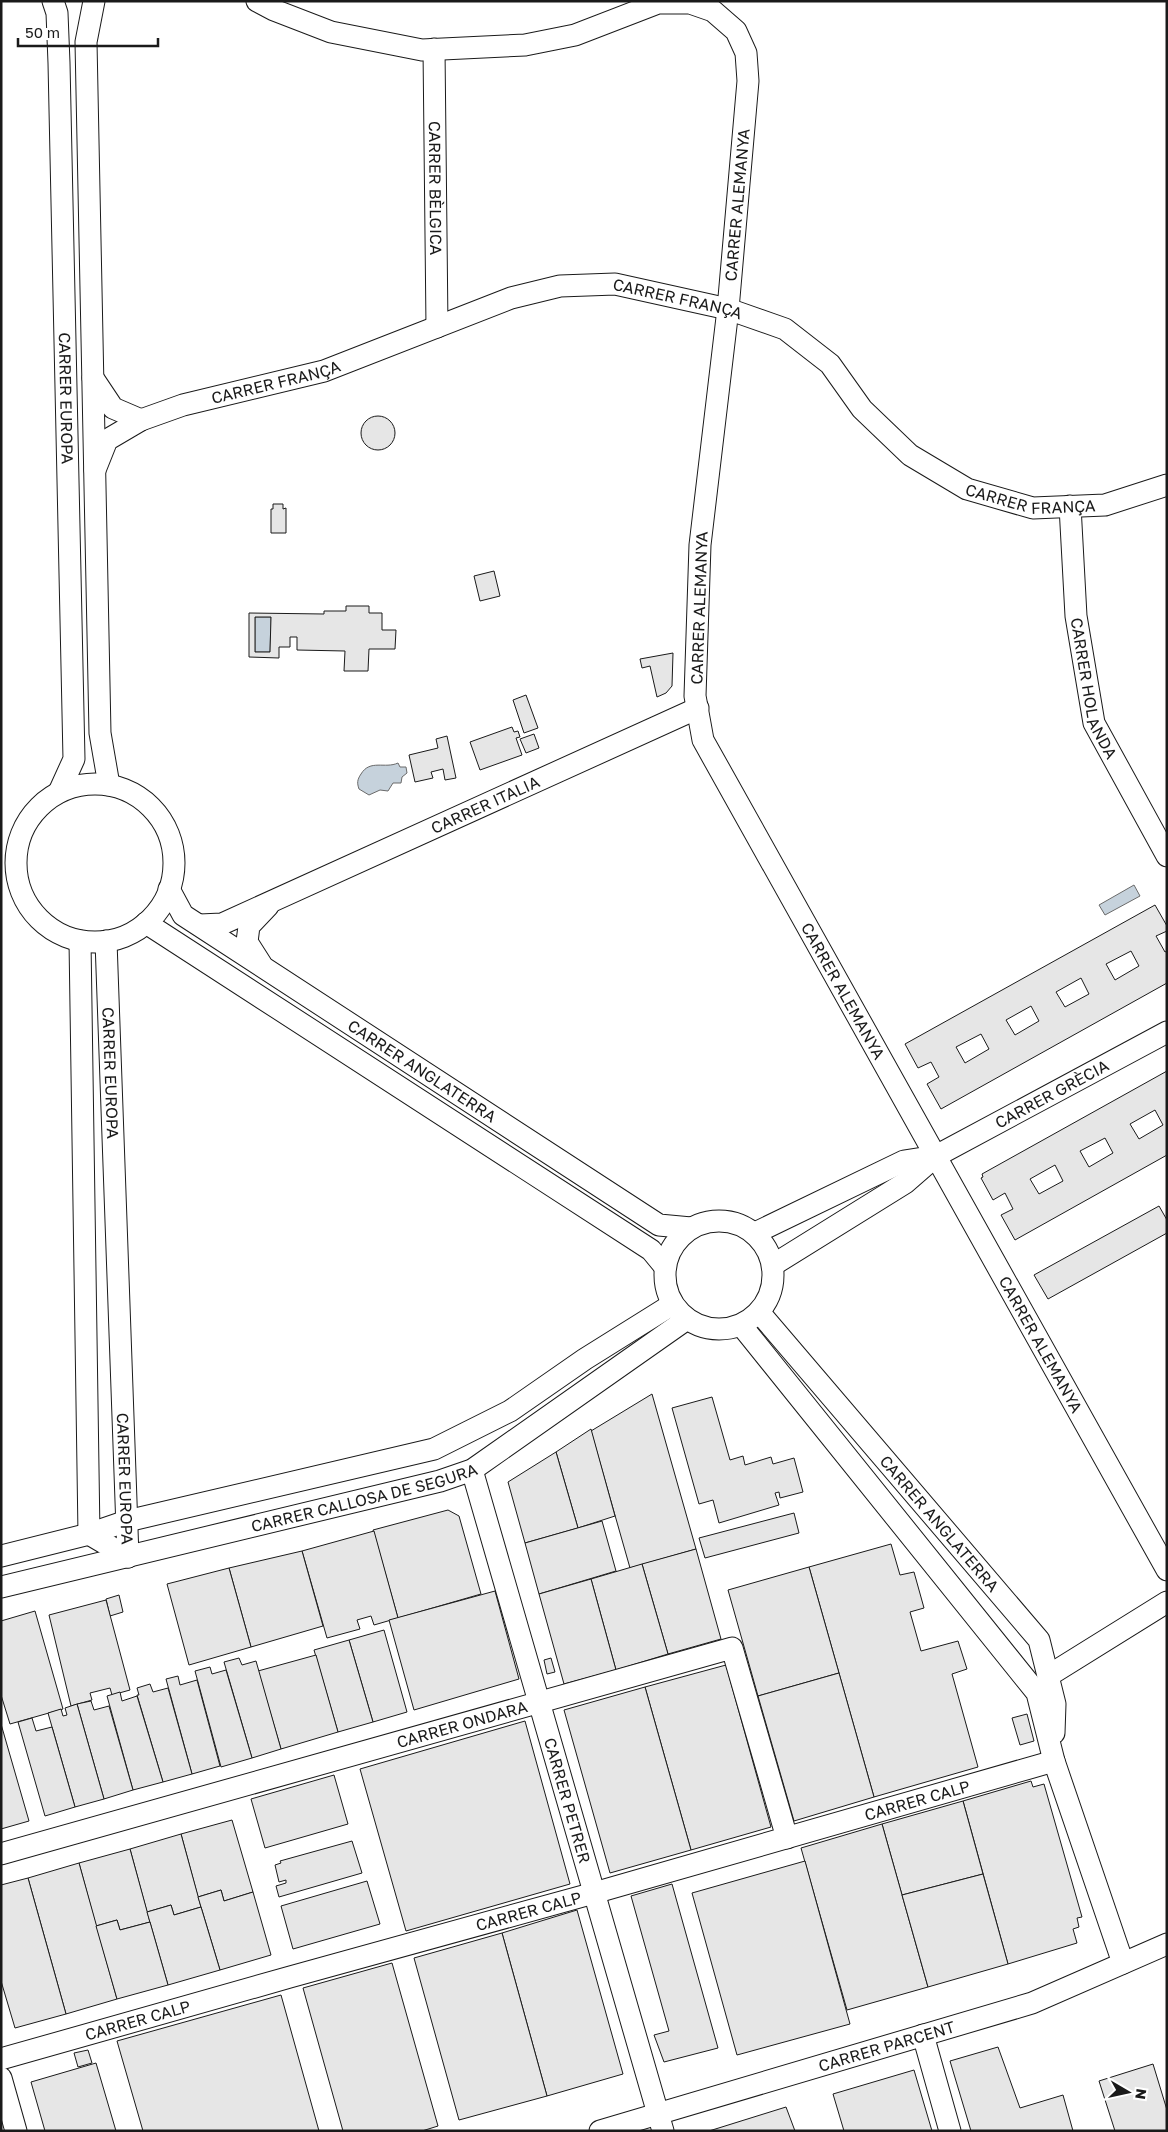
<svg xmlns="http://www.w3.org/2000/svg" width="1168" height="2132" viewBox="0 0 1168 2132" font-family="'Golos Text',sans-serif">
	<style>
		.water { fill: #c6d2dc; stroke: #6a6a6a }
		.building { fill: #e6e6e6; stroke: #1a1a1a; fill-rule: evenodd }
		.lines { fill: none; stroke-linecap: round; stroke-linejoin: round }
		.minor-casing { stroke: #1a1a1a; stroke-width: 23 }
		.minor { stroke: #fff; stroke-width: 21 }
		.labels { text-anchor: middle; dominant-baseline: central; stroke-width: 4; stroke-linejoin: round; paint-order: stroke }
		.street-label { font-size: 16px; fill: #1a1a1a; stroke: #fff }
	</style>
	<rect width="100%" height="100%" fill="#fff"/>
	<g class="water">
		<path d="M 255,617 L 271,617 L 270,652 L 255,652 Z"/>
		<path d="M 398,763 L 400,767 L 406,767 L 407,773 L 402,777 L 401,783 L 393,783 L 388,791 L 380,790 L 369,795 L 359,789 C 357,783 357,780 361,774 C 370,759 385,769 398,763 Z"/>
		<path d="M 1134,885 L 1140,896 L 1105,915 L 1099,905 Z"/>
	</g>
	<g class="building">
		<circle cx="378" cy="433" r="17"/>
		<path d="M 273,504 L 283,504 L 283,509 L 286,508 L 286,533 L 271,533 L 271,509 L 273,509 Z"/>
		<path d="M 494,571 L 500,596 L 480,601 L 474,576 Z"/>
		<path d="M 346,606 L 369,606 L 369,613 L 382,613 L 382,630 L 396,630 L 395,649 L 369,649 L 368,671 L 344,671 L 345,651 L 297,650 L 297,637 L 290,637 L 290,647 L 279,647 L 279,658 L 249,657 L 249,613 L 324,614 L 324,611 L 346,611 ZM 255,617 L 271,617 L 270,652 L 255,652 Z"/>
		<path d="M 673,653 L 672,686 L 666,693 L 657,697 L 650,666 L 642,668 L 640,659 Z"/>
		<path d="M 526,695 L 538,728 L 524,733 L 513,700 Z"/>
		<path d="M 512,727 L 514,732 L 518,731 L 520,737 L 516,738 L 522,755 L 480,770 L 470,742 Z"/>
		<path d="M 534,734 L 539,748 L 526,753 L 520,739 Z"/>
		<path d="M 447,736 L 456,778 L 445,780 L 443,769 L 431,772 L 433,778 L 415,782 L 409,755 L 438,748 L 436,739 Z"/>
		<path d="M 1155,905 L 1167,926 L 1167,931 L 1156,936 L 1165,952 L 1167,951 L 1167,983 L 941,1109 L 927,1084 L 939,1077 L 931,1062 L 918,1068 L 905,1044 ZM 1131,951 L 1139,966 L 1115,980 L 1106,964 ZM 1081,978 L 1089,994 L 1065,1007 L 1056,992 ZM 1031,1006 L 1039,1021 L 1015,1035 L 1006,1020 ZM 981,1034 L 989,1049 L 965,1063 L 956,1047 Z"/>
		<path d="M 1167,1071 L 1167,1155 L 1015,1240 L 1001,1215 L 1013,1209 L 1005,1193 L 993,1200 L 981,1178 L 983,1177 L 982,1174 ZM 1155,1110 L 1163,1125 L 1139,1139 L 1130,1124 ZM 1105,1138 L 1113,1153 L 1089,1167 L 1080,1151 ZM 1055,1165 L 1063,1181 L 1039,1194 L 1030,1179 Z"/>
		<path d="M 1159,1206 L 1167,1220 L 1167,1233 L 1048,1299 L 1034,1275 Z"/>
		<path d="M 652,1394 L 696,1549 L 630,1568 L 591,1431 Z"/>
		<path d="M 712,1397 L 730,1460 L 743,1456 L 745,1465 L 771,1457 L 773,1464 L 794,1458 L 803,1492 L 780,1498 L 779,1492 L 775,1493 L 779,1505 L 719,1523 L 713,1500 L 699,1504 L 672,1408 Z"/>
		<path d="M 591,1429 L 615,1516 L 578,1528 L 556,1452 Z"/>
		<path d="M 556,1452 L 578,1528 L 525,1543 L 508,1482 Z"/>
		<path d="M 448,1510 L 459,1516 L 481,1594 L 398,1618 L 373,1530 Z"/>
		<path d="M 794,1513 L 799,1533 L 705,1558 L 699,1538 Z"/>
		<path d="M 602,1521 L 616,1571 L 539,1594 L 525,1543 Z"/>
		<path d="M 374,1531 L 398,1618 L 374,1625 L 371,1616 L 357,1620 L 360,1629 L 327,1638 L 302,1551 Z"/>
		<path d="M 891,1544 L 900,1575 L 914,1572 L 924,1608 L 910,1612 L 921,1651 L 958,1641 L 967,1669 L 952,1674 L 978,1767 L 874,1797 L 809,1567 Z"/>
		<path d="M 696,1549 L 721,1639 L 668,1654 L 642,1564 Z"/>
		<path d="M 302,1551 L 323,1626 L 251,1647 L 229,1568 Z"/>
		<path d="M 642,1564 L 668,1654 L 616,1670 L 591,1579 Z"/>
		<path d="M 809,1567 L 839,1673 L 758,1696 L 728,1590 Z"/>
		<path d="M 229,1568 L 251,1647 L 189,1665 L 167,1584 Z"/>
		<path d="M 591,1579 L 616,1670 L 564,1684 L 539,1594 Z"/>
		<path d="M 495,1591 L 519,1679 L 414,1710 L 389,1620 Z"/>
		<path d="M 119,1595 L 123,1612 L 110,1616 L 106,1599 Z"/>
		<path d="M 106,1600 L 130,1690 L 112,1695 L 110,1688 L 90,1693 L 92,1700 L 71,1706 L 49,1615 Z"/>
		<path d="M 35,1611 L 63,1709 L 10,1724 L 1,1695 L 1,1621 Z"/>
		<path d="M 384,1630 L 407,1712 L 373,1722 L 349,1640 Z"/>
		<path d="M 349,1640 L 373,1722 L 338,1732 L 314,1650 Z"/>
		<path d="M 316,1655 L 338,1732 L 281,1749 L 258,1671 Z"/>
		<path d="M 239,1658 L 242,1665 L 256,1661 L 281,1749 L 252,1758 L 224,1662 Z"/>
		<path d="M 551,1658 L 555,1672 L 547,1674 L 544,1660 Z"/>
		<path d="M 726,1665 L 771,1827 L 691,1850 L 645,1687 Z"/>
		<path d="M 210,1667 L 212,1674 L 226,1670 L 252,1758 L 221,1767 L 195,1671 Z"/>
		<path d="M 839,1673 L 874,1797 L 794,1821 L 758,1696 Z"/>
		<path d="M 178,1676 L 180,1685 L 197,1680 L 220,1766 L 192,1774 L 166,1679 Z"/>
		<path d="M 150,1684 L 153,1692 L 168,1688 L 192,1774 L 163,1782 L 137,1695 L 139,1695 L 137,1688 Z"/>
		<path d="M 645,1687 L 691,1850 L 610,1873 L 564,1710 Z"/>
		<path d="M 120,1692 L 122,1701 L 137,1696 L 163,1782 L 133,1790 L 107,1696 Z"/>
		<path d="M 91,1701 L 94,1710 L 109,1706 L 133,1790 L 104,1799 L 77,1704 Z"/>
		<path d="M 77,1704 L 104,1799 L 75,1807 L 48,1713 L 61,1709 L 63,1716 L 67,1715 L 65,1708 Z"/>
		<path d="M 1027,1714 L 1034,1741 L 1020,1745 L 1012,1718 Z"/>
		<path d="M 32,1718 L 36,1731 L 52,1727 L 75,1807 L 45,1816 L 18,1722 Z"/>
		<path d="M 525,1721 L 570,1884 L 406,1931 L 360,1769 Z"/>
		<path d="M 1,1724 L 29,1821 L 1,1829 Z"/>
		<path d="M 334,1775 L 348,1824 L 265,1848 L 251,1799 Z"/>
		<path d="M 1031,1781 L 1033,1787 L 1044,1784 L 1082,1917 L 1077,1918 L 1079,1927 L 1073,1929 L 1077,1943 L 1008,1964 L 963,1801 Z"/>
		<path d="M 963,1801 L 983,1874 L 902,1895 L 882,1824 Z"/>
		<path d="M 232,1820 L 253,1892 L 224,1901 L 221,1890 L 198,1897 L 181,1834 Z"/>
		<path d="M 882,1824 L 928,1987 L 847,2010 L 801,1848 Z"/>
		<path d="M 181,1834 L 201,1907 L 174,1915 L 171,1905 L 147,1912 L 130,1849 Z"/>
		<path d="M 352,1841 L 362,1873 L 279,1897 L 276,1886 L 286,1883 L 286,1880 L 279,1882 L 275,1865 L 281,1863 L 280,1861 Z"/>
		<path d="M 130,1849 L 150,1922 L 120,1930 L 117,1920 L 96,1926 L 79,1863 Z"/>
		<path d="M 805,1861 L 850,2024 L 737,2055 L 692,1893 Z"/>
		<path d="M 79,1863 L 117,1999 L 66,2014 L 28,1878 Z"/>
		<path d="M 983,1874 L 1008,1964 L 928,1987 L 902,1895 Z"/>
		<path d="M 28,1878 L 66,2014 L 15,2028 L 1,1981 L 1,1885 Z"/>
		<path d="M 367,1881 L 380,1924 L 293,1949 L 281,1906 Z"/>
		<path d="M 672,1884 L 718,2048 L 664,2062 L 654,2035 L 669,2031 L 631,1896 Z"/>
		<path d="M 221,1890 L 224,1901 L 253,1892 L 271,1955 L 220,1970 L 198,1897 Z"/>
		<path d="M 171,1905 L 174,1915 L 201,1907 L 220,1970 L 168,1985 L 147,1912 Z"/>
		<path d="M 577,1910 L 623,2074 L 547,2096 L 502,1933 Z"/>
		<path d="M 117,1920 L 120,1930 L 150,1922 L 168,1985 L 117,1999 L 96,1926 Z"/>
		<path d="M 502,1933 L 547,2096 L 459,2120 L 414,1958 Z"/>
		<path d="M 392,1963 L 438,2126 L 422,2131 L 343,2131 L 303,1988 Z"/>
		<path d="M 281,1995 L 319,2131 L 143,2131 L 117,2041 Z"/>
		<path d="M 998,2047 L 1020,2108 L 1063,2095 L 1073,2131 L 971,2131 L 950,2061 Z"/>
		<path d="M 88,2050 L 92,2063 L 78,2067 L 74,2053 Z"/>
		<path d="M 96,2063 L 116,2131 L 45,2131 L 31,2082 Z"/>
		<path d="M 1153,2064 L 1167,2110 L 1167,2131 L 1115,2131 L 1099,2081 Z"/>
		<path d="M 914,2070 L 932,2131 L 844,2131 L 833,2094 Z"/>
		<path d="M 786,2107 L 795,2131 L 709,2131 Z"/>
	</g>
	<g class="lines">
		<g class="minor-casing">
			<g id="minor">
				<path id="s1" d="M 53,1 L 57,13 L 59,63 L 74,759 L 59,792"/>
				<path d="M 94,1 L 86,42 L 100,733 L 109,785"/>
				<path id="s2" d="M 257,1 L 274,10 L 331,32 L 422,50 L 525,45 L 575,35 L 658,3 L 690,3 L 713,11 L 736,31 L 746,53 L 748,81 L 728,309 L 700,545 L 695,696 L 703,740 L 1167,1570"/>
				<path id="s3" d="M 434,49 L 437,327"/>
				<path d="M 93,378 L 113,408 L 141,420"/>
				<path id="s4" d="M 95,470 L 107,440 L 141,420 L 183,405 L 324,371 L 511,298 L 560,286 L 615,284 L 728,309 L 785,329 L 830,364 L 862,409 L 910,455 L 967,489 L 1033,508 L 1105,505 L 1167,485"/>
				<path id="s5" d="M 1070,506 L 1076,616 L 1094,723 L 1167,856"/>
				<circle cx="95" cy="863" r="79"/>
				<path id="s6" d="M 169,889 L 183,915 L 659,1225 L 691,1228"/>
				<path d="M 146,923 L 651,1250 L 665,1267"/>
				<path id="s7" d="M 200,925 L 222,924 L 698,708"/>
				<path d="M 80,941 L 89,1534 L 128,1557"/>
				<path id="s8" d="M 106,941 L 128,1557"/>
				<path d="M 261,964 L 247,942 L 249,926 L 268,906"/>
				<circle cx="719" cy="1275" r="54"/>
				<path d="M 755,1233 L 904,1161 L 936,1156"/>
				<path id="s9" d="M 773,1265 L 905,1183 L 936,1156 L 1167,1032"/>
				<path id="s10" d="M 759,1312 L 1039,1640 L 1055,1704 L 1054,1733"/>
				<path d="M 741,1325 L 1037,1693 L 1054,1761 L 1123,1963"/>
				<path id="s11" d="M 472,1470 L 663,2131"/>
				<path d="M 1,1556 L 89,1534 L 127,1521 L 434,1449 L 510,1411 L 585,1359 L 673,1304"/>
				<path id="s12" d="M 1,1587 L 440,1481 L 472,1470 L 687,1319"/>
				<path d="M 1048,1676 L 1167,1602"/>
				<path id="s13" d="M 1,1854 L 732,1648 L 787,1838"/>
				<path d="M 923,2035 L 950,2131"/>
				<path id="s14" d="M 1,2059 L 290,1977 L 594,1893 L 1054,1761"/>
				<path d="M 1,2078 L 16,2131"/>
				<path id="s15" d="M 600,2131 L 1032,2003 L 1167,1944"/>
			</g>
		</g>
		<use href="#minor" class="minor"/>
	</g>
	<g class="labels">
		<g class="street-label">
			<text stroke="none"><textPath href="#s3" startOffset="139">CARRER BÈLGICA</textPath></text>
			<text transform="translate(737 205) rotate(-85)">CARRER ALEMANYA</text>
			<text stroke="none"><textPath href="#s4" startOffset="632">CARRER FRANÇA</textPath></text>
			<text stroke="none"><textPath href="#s4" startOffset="212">CARRER FRANÇA</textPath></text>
			<text stroke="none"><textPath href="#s1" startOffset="398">CARRER EUROPA</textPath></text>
			<text stroke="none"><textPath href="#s4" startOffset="1054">CARRER FRANÇA</textPath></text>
			<text transform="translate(699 608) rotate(-88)">CARRER ALEMANYA</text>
			<text stroke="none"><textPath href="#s5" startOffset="185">CARRER HOLANDA</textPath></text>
			<text stroke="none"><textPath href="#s7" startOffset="311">CARRER ITALIA</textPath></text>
			<text stroke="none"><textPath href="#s2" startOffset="1505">CARRER ALEMANYA</textPath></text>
			<text stroke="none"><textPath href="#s6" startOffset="315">CARRER ANGLATERRA</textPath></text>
			<text stroke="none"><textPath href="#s8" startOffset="132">CARRER EUROPA</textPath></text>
			<text stroke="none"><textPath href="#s9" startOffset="328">CARRER GRÈCIA</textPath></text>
			<text stroke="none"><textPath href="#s2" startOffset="1910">CARRER ALEMANYA</textPath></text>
			<text stroke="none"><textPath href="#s8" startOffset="538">CARRER EUROPA</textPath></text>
			<text stroke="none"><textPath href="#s12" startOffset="374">CARRER CALLOSA DE SEGURA</textPath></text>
			<text stroke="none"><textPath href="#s10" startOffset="278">CARRER ANGLATERRA</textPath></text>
			<text stroke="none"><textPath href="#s13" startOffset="479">CARRER ONDARA</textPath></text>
			<text stroke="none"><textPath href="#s11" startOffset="344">CARRER PETRER</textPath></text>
			<text stroke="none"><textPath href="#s14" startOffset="952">CARRER CALP</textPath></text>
			<text stroke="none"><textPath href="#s14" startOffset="548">CARRER CALP</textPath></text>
			<text stroke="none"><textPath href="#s14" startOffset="142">CARRER CALP</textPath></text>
			<text stroke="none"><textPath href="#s15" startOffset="299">CARRER PARCENT</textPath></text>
		</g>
	</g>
	<rect width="1168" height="2132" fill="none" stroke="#1a1a1a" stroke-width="5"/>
	<g transform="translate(1128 2092) rotate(99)" stroke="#ffffff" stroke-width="4" paint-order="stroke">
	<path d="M0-4L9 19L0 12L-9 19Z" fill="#1a1a1a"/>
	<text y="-8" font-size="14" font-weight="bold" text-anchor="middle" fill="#1a1a1a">N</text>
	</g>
	<path d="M18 38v8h140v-8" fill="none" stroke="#1a1a1a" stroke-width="2.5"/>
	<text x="25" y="38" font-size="15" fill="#1a1a1a" stroke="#ffffff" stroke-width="4" paint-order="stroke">50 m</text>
</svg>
